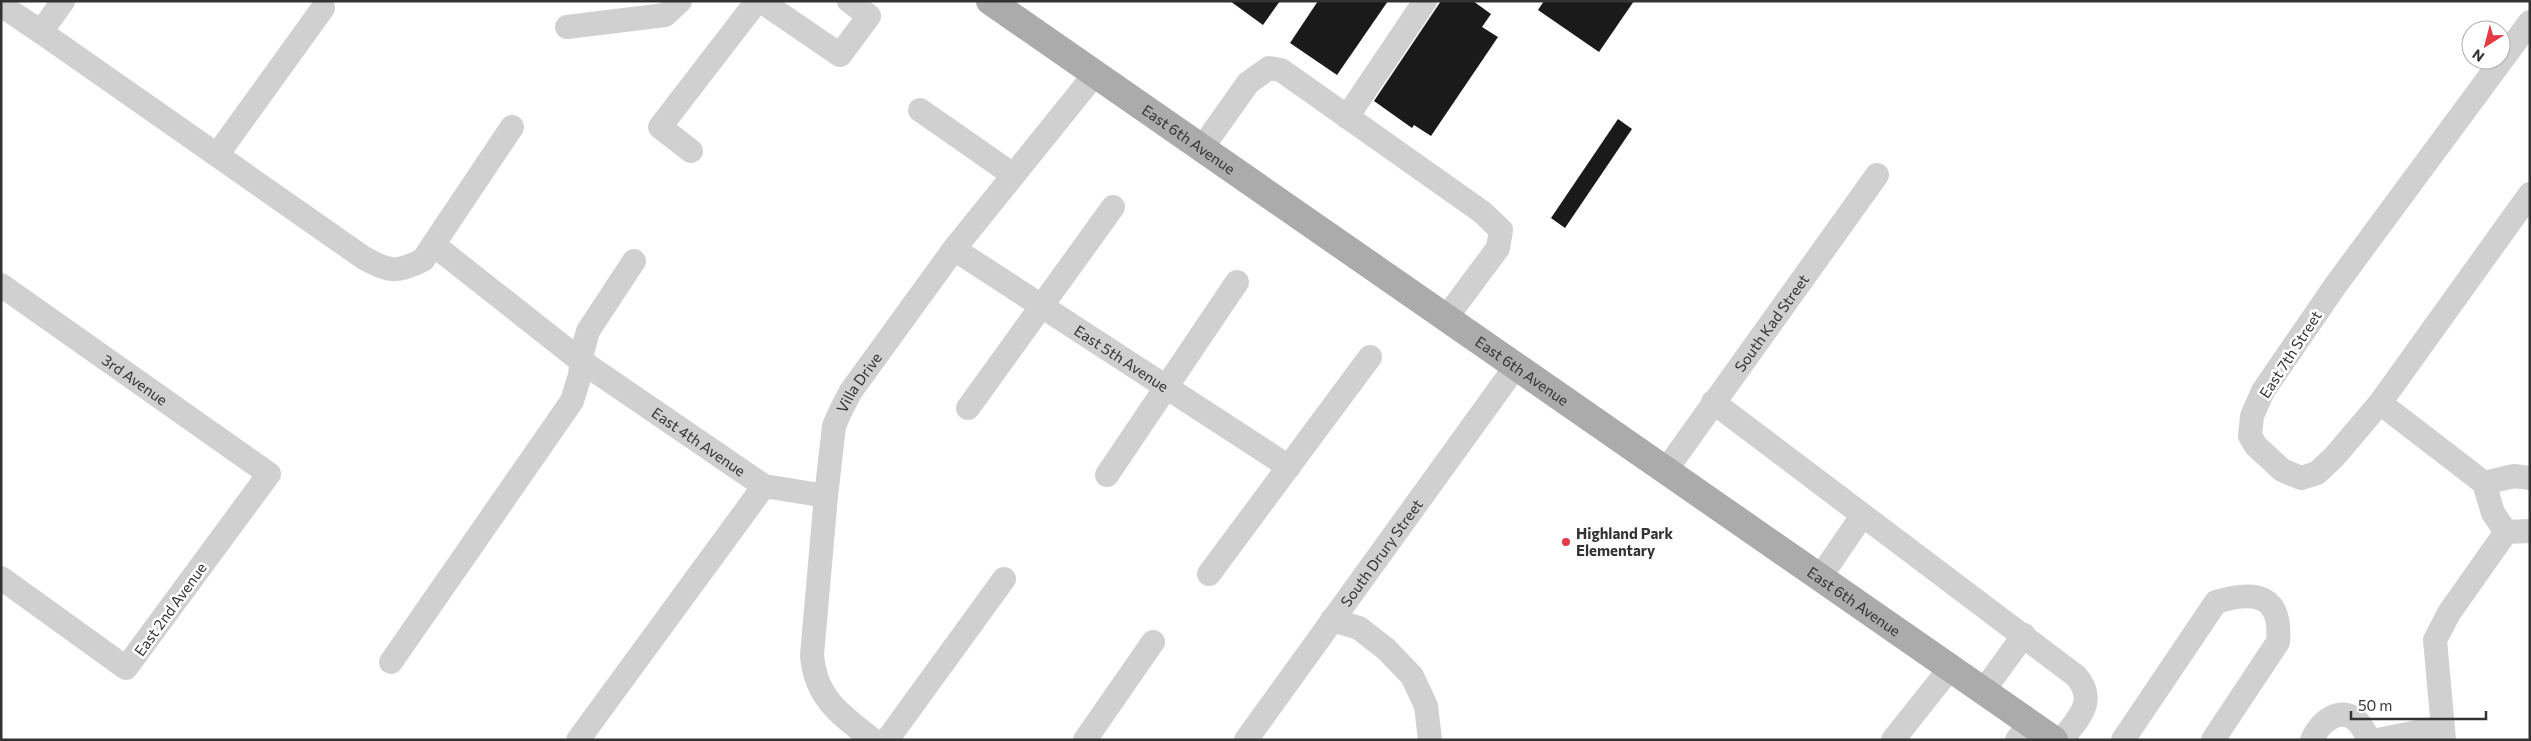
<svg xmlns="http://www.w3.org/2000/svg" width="2531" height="741" viewBox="0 0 2531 741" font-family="Commissioner,sans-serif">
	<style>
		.building { fill: #1a1a1a }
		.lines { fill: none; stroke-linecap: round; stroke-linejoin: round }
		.minor { stroke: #d0d0d0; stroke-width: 24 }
		.major { stroke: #ababab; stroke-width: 28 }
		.poi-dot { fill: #e63946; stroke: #fff; stroke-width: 2 }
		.labels { text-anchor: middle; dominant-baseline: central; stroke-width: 5; stroke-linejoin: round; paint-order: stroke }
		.street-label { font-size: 15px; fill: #333; stroke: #fff }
		.poi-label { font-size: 15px; font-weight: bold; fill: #333; stroke: #fff; text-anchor: start }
	</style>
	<rect width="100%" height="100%" fill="#fff"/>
	<g class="building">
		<path d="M 1230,1 L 1280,1 L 1263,25 Z"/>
		<path d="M 1318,1 L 1388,1 L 1337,75 L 1290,43 Z"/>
		<path d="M 1441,1 L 1473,1 L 1491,14 L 1482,27 L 1498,37 L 1431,136 L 1414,125 L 1412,128 L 1374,101 Z"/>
		<path d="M 1544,1 L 1634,1 L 1599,52 L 1538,10 Z"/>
		<path d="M 1618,119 L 1632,129 L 1565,228 L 1551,218 Z"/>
	</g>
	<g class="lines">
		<g class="minor">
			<path d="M 761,1 L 840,55 L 869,16 L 849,1"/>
			<path d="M 1,5 L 41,32 L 63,1"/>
			<path d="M 2530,22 L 2335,286 L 2263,391 L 2252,416 L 2250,436 L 2256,446 L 2282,470 L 2301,478 L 2317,473 L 2334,457 L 2380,403 L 2530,194"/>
			<path d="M 567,27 L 665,15 L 680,1"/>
			<path d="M 41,32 L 364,258 C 389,272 397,273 423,260 L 512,127"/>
			<path d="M 920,110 L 1013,175"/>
			<path d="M 1347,117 L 1425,1"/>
			<path d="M 1202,148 L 1248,83 L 1269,68 L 1281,70 L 1482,212 L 1501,230 L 1498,248 L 1446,318"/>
			<path d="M 691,151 L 660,127 L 757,1"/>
			<path d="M 217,155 L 323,8"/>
			<path id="s1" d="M 434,245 L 581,361 L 764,486 L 826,496"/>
			<path id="s2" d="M 954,249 L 1289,467"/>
			<path id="s3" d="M 1,285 L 269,474 L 126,668 L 1,578"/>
			<path d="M 1713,402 L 2076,676 C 2098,701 2078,718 2062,740"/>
			<path d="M 2380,403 L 2484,483 L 2493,513 L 2506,532 L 2530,531"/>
			<path d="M 968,408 L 1113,207"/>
			<path id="s4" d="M 1666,470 L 1877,175"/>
			<path d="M 1107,475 L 1237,282"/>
			<path d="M 2484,483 L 2514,476 L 2530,478"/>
			<path d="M 1209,574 L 1370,357"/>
			<path d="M 1821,576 L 1862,516"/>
			<path d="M 1332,620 L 1359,628 L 1386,649 L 1412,676 L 1426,706 L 1430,740"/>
			<path d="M 391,662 L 572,401 L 580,375 L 583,349 L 588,331 L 634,261"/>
			<path d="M 1984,690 L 2024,635"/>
			<path d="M 578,740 L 764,486"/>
			<path id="s5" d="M 873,740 C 841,715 815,698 812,655 L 826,496 L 834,426 L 841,410 L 851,391 L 954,249 L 1095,74"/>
			<path d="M 887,740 L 1004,579"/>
			<path d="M 1085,740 L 1153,642"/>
			<path id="s6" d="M 1246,740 L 1516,366"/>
			<path d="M 1893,740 L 1951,667"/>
			<path d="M 2017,740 L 2030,723"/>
			<path d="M 2123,740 L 2216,602 C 2255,590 2282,594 2278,642 L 2213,740"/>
			<path d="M 2312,740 C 2319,722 2342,704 2358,722 C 2363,727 2366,734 2369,740"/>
			<path d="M 2378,740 L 2442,727"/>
			<path d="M 2444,740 L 2435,640 L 2449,613 L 2506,532"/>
		</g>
		<path class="major" id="s7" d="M 990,1 L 2054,740"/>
	</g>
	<circle class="poi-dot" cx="1566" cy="542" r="5"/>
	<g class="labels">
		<g class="street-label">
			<text stroke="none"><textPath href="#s7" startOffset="242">East 6th Avenue</textPath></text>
			<text stroke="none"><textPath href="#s4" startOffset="181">South Kad Street</textPath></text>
			<text transform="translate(2290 354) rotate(-57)">East 7th Street</text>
			<text stroke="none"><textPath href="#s2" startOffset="200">East 5th Avenue</textPath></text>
			<text stroke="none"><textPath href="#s7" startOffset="648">East 6th Avenue</textPath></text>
			<text stroke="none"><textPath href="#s3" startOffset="164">3rd Avenue</textPath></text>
			<text stroke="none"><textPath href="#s5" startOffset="389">Villa Drive</textPath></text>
			<text stroke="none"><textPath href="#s1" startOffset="330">East 4th Avenue</textPath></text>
			<text stroke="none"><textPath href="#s6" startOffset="231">South Drury Street</textPath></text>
			<text stroke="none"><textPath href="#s7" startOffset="1052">East 6th Avenue</textPath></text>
			<text transform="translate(170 609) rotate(-54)">East 2nd Avenue</text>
		</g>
		<g class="poi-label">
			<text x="1576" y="533">Highland Park<tspan x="1576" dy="17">Elementary</tspan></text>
		</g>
	</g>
	<rect width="2531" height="741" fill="none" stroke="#333333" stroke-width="5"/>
	<g transform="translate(2486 45) rotate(216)"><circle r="24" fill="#ffffff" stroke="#adadad"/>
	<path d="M0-4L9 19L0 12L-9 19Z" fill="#e63946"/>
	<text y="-8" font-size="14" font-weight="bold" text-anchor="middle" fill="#333333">N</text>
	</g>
	<path d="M2351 711v8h135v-8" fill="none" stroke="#333333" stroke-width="2.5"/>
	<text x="2358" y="711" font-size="15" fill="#333333" stroke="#ffffff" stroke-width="4" paint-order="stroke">50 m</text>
</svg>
